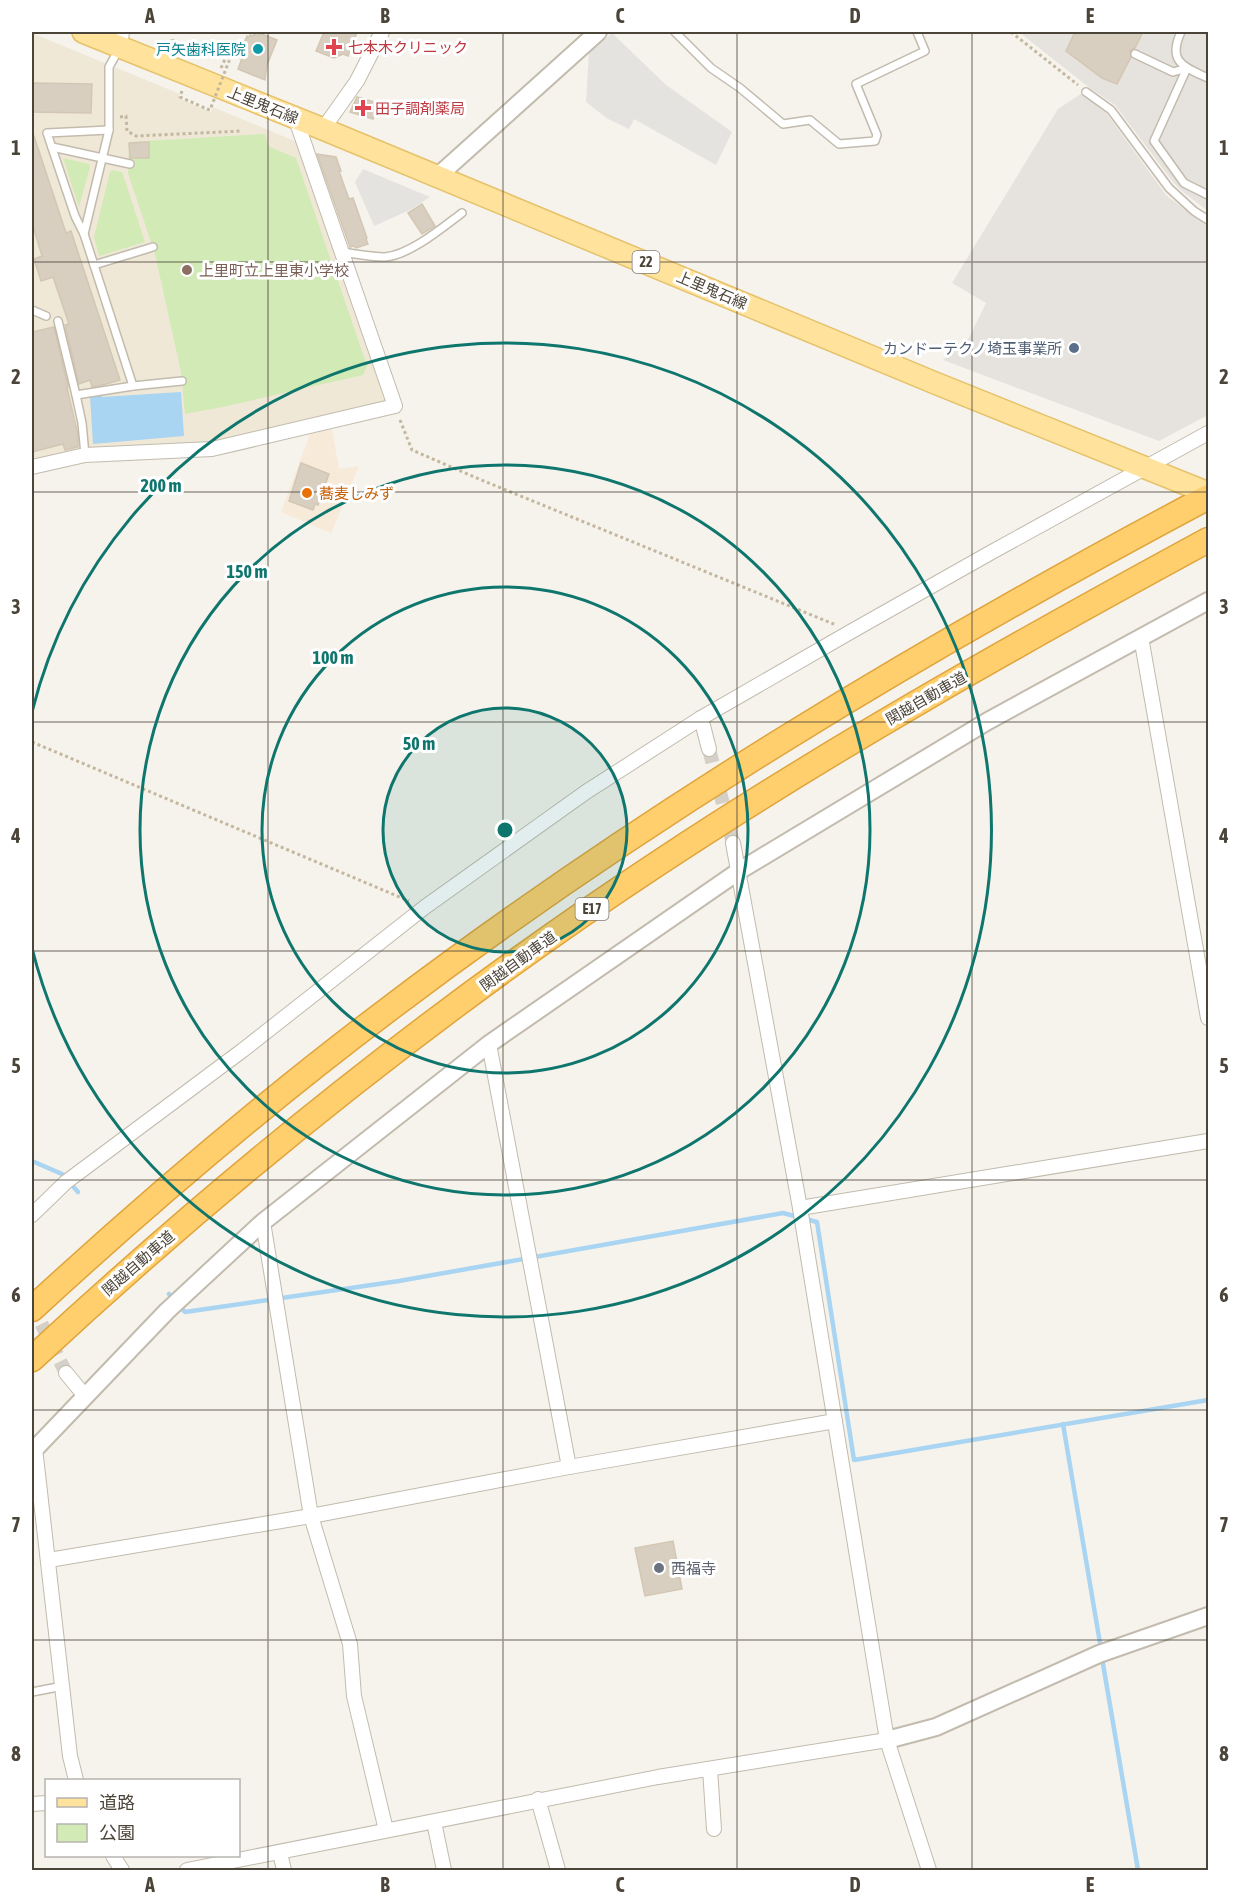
<svg xmlns="http://www.w3.org/2000/svg" width="1240" height="1902" viewBox="0 0 1240 1902" font-family="'Asap Condensed','Noto Sans JP',sans-serif">
	<style>
		.commercial { fill: #f7ead8 }
		.industrial { fill: #e6e2dd }
		.education { fill: #efe8d6 }
		.green { fill: #d2eab5 }
		.parking { fill: #e5e3e0 }
		.water { fill: #a9d4f2 }
		.lines { fill: none; stroke-linecap: round; stroke-linejoin: round }
		.stream { stroke: #a9d4f2; stroke-width: 4.5 }
		.building { fill: #d8cfc1; stroke: #d3c7b4; stroke-width: 1.5 }
		.minor-tunnel { stroke: #d4d0c8; stroke-width: 14; stroke-dasharray: 14 7; stroke-linecap: butt }
		.service-casing { stroke: #c2bbae; stroke-width: 10 }
		.minor-casing { stroke: #c2bbae; stroke-width: 16 }
		.tertiary-casing { stroke: #c2bbae; stroke-width: 20 }
		.primary-casing { stroke: #e6c16a; stroke-width: 24 }
		.motorway-casing { stroke: #e0a43c; stroke-width: 27 }
		.path { stroke: #c4b79f; stroke-width: 3; stroke-dasharray: 3 3; stroke-linecap: butt }
		.service { stroke: #fff; stroke-width: 7 }
		.minor { stroke: #fff; stroke-width: 14 }
		.tertiary { stroke: #fff; stroke-width: 16 }
		.primary { stroke: #ffe39c; stroke-width: 21 }
		.motorway { stroke: #ffcf6e; stroke-width: 24 }
		.path-bridge { stroke: #c4b79f; stroke-width: 3; stroke-dasharray: 3 3; stroke-linecap: butt }
		.grid { fill: none; stroke: #4b4439; stroke-width: 1.5; stroke-opacity: 0.55 }
		.ring { fill: none; stroke: #0f766e; stroke-width: 3 }
		.health-dot { fill: #e0444e; stroke: #fff; stroke-width: 2 }
		.culture-dot { fill: #0f9aa8; stroke: #fff; stroke-width: 2 }
		.education-dot { fill: #8d6e63; stroke: #fff; stroke-width: 2 }
		.service-dot { fill: #5c6f8a; stroke: #fff; stroke-width: 2 }
		.food-dot { fill: #e8710a; stroke: #fff; stroke-width: 2 }
		.worship-dot { fill: #6b7280; stroke: #fff; stroke-width: 2 }
		.labels { text-anchor: middle; dominant-baseline: central; stroke-width: 6; stroke-linejoin: round; paint-order: stroke }
		.shield { fill: #fff; stroke: #817c74; stroke-width: 1.5 }
		.shield-label { font-size: 14px; font-weight: bold; fill: #4b4439 }
		.health-label { font-size: 15px; fill: #be3a42; stroke: #fff; text-anchor: start }
		.culture-label { font-size: 15px; fill: #0d838f; stroke: #fff; text-anchor: end }
		.street-label { font-size: 15px; fill: #4b4439; stroke: #fff }
		.education-label { font-size: 15px; fill: #785e54; stroke: #fff; text-anchor: start }
		.service-label { font-size: 15px; fill: #4e5e75; stroke: #fff; text-anchor: end }
		.food-label { font-size: 15px; fill: #c56008; stroke: #fff; text-anchor: start }
		.worship-label { font-size: 15px; fill: #5b616d; stroke: #fff; text-anchor: start }
		.centre { fill: #0f766e; stroke: #fff; stroke-width: 3 }
		.ring-label { font-size: 18px; text-anchor: middle; font-weight: bold; fill: #0f766e; stroke: #fff; stroke-width: 6; stroke-linejoin: round; paint-order: stroke }
		.neatline { fill: none; stroke: #4b4439; stroke-width: 2 }
		.grid-label { font-size: 20px; text-anchor: middle; font-weight: bold; fill: #4b4439 }
	</style>
	<rect width="100%" height="100%" fill="#f6f3ec"/>
	<path class="commercial" d="M 332,429 L 339,469 L 359,466 L 331,533 L 281,512 L 310,434 Z"/>
	<g class="industrial">
		<path d="M 1019,32 L 1208,32 L 1208,211 L 1183,192 L 1173,182 L 1115,105 L 1091,89 Z"/>
		<path d="M 1082,93 L 1107,114 L 1166,195 L 1208,227 L 1208,415 L 1159,441 L 943,360 L 969,338 L 986,303 L 952,283 L 1058,109 Z"/>
	</g>
	<path class="education" d="M 32,33 L 180,94 L 178,98 L 211,112 L 213,107 L 297,142 L 386,398 L 384,403 L 210,443 L 32,461 Z"/>
	<g class="green">
		<path d="M 265,134 L 268,146 L 296,158 L 367,366 L 363,375 L 227,406 L 185,414 L 181,372 L 155,254 L 128,173 L 129,142 Z"/>
		<path d="M 63,158 L 89,164 L 90,167 L 79,207 Z"/>
		<path d="M 112,170 L 122,172 L 145,242 L 99,256 L 94,237 L 110,172 Z"/>
	</g>
	<g class="parking">
		<path d="M 612,33 L 666,85 L 732,132 L 716,165 L 634,119 L 629,129 L 608,119 L 586,102 L 589,53 Z"/>
		<path d="M 363,169 L 430,197 L 410,210 L 374,226 L 355,182 Z"/>
	</g>
	<path class="water" d="M 181,392 L 184,436 L 93,444 L 90,396 L 102,395 L 102,397 Z"/>
	<g class="lines">
		<g class="stream">
			<path d="M 32,1161 L 62,1174 L 78,1192"/>
			<path d="M 169,1294 L 185,1312 L 399,1281 L 783,1213 L 817,1222 L 854,1460 L 1208,1400"/>
			<path d="M 1063,1424 L 1101,1649"/>
			<path d="M 1102,1658 L 1138,1870"/>
		</g>
	</g>
	<g class="building">
		<path d="M 324,32 L 357,32 L 348,56 L 343,54 L 334,58 L 316,51 Z"/>
		<path d="M 1075,32 L 1143,32 L 1135,48 L 1130,51 L 1131,57 L 1117,84 L 1102,78 L 1066,51 Z"/>
		<path d="M 259,33 L 277,40 L 267,65 L 265,80 L 238,69 L 242,58 L 238,57 L 247,36 L 249,37 L 250,35 L 253,36 L 254,34 L 258,36 Z"/>
		<path d="M 32,83 L 92,84 L 91,113 L 32,112 Z"/>
		<path d="M 357,97 L 378,103 L 373,119 L 350,112 Z"/>
		<path d="M 34,136 L 66,233 L 71,231 L 120,380 L 103,385 L 92,387 L 90,380 L 79,384 L 65,325 L 69,324 L 53,277 L 41,281 L 34,259 L 42,256 L 32,223 L 32,137 Z"/>
		<path d="M 149,142 L 149,158 L 130,158 L 129,143 Z"/>
		<path d="M 317,154 L 336,157 L 341,171 L 339,171 L 349,199 L 353,198 L 367,238 L 366,239 L 368,244 L 356,248 L 354,246 L 350,247 Z"/>
		<path d="M 422,204 L 435,226 L 422,234 L 408,213 Z"/>
		<path d="M 54,327 L 68,387 L 67,388 L 78,435 L 78,447 L 65,450 L 63,444 L 32,452 L 32,332 Z"/>
		<path d="M 301,463 L 329,474 L 318,505 L 315,504 L 313,510 L 289,501 Z"/>
		<path d="M 673,1541 L 682,1589 L 645,1596 L 635,1548 Z"/>
	</g>
	<g class="lines">
		<g class="minor-tunnel">
			<path d="M 709,749 L 733,843"/>
			<path d="M 32,1305 L 66,1373"/>
		</g>
		<g class="service-casing">
			<g id="service">
				<path d="M 675,32 L 711,68 L 740,88 L 783,124 L 810,120 L 839,144 L 875,141 L 877,135 L 856,84 L 925,51 L 917,32"/>
				<path d="M 1181,32 C 1167,62 1184,67 1208,78"/>
				<path d="M 1135,54 L 1173,72 L 1187,68"/>
				<path d="M 164,63 L 173,44"/>
				<path d="M 1187,68 L 1154,141 L 1184,183 L 1208,195"/>
				<path d="M 1086,92 L 1111,110 L 1169,188 L 1194,211 L 1208,220"/>
				<path d="M 109,130 L 47,133 L 75,216 L 84,234 L 133,386"/>
				<path d="M 52,147 L 130,164"/>
				<path d="M 84,234 L 109,130 L 109,67 L 119,49"/>
				<path d="M 342,252 C 356,254 371,257 385,257 C 410,255 442,228 462,213"/>
				<path d="M 94,265 L 153,247"/>
				<path d="M 32,310 L 46,316"/>
				<path d="M 58,321 L 76,395"/>
				<path d="M 85,455 L 82,423 L 76,395 L 133,386 L 182,381"/>
				<path d="M 32,1692 L 63,1686"/>
			</g>
		</g>
		<g class="minor-casing">
			<g id="minor">
				<path d="M 120,46 L 122,32"/>
				<path d="M 323,129 L 357,81 L 382,32"/>
				<path d="M 32,467 L 85,455 L 212,449 L 395,406 L 295,117"/>
				<path d="M 1141,637 L 1208,1018"/>
				<path d="M 701,718 L 709,749"/>
				<path d="M 733,843 L 800,1208 L 887,1740 L 929,1870"/>
				<path d="M 489,1044 L 569,1467"/>
				<path d="M 800,1208 L 1208,1141"/>
				<path d="M 32,1215 L 66,1182 L 243,1050 L 425,907 L 586,792 L 701,718 L 852,631 L 990,553 L 1208,433"/>
				<path d="M 263,1222 L 311,1516 L 350,1644 L 354,1696 L 386,1830"/>
				<path d="M 66,1373 L 85,1396"/>
				<path d="M 35,1448 L 70,1756 L 76,1780"/>
				<path d="M 49,1560 L 311,1516 L 569,1467 L 835,1421"/>
				<path d="M 710,1769 L 714,1829"/>
				<path d="M 538,1799 L 558,1870"/>
				<path d="M 32,1804 L 46,1803"/>
				<path d="M 434,1822 L 444,1870"/>
				<path d="M 280,1853 L 284,1870"/>
				<path d="M 113,1856 L 122,1870"/>
				<path d="M 187,1870 L 658,1777 L 887,1740"/>
			</g>
		</g>
		<g class="tertiary-casing">
			<g id="tertiary">
				<path d="M 438,176 L 598,32"/>
				<path d="M 32,1452 L 167,1311 L 263,1222 L 489,1044 L 739,871 L 988,721 L 1208,601"/>
				<path d="M 887,1740 L 936,1727 L 1099,1654 L 1208,1616"/>
			</g>
		</g>
		<g class="primary-casing">
			<path id="primary" d="M 83,32 L 323,129 L 935,383 L 1208,493"/>
		</g>
		<g class="motorway-casing">
			<g id="motorway">
				<path d="M 32,1309 C 145,1205 262,1105 385,1012 C 643,816 922,649 1208,497"/>
				<path d="M 32,1359 C 227,1178 437,1009 660,862 C 837,745 1022,641 1208,540"/>
			</g>
		</g>
		<g class="path">
			<path d="M 1011,32 L 1078,85"/>
			<path d="M 221,68 L 231,46 L 235,48 L 229,61"/>
			<path d="M 182,91 L 180,97 L 207,109"/>
			<path d="M 120,117 L 126,116 L 127,131 L 136,136 L 242,131"/>
			<path d="M 400,420 L 412,450 L 479,479 L 836,625"/>
			<path d="M 32,742 L 409,901"/>
		</g>
		<use href="#service" class="service"/>
		<use href="#minor" class="minor"/>
		<use href="#tertiary" class="tertiary"/>
		<use href="#primary" class="primary"/>
		<use href="#motorway" class="motorway"/>
		<path class="path-bridge" d="M 207,109 L 210,110 L 229,61"/>
	</g>
	<path class="grid" d="M 268,32 L 268,1870M 503,32 L 503,1870M 737,32 L 737,1870M 972,32 L 972,1870M 32,262 L 1208,262M 32,492 L 1208,492M 32,722 L 1208,722M 32,951 L 1208,951M 32,1180 L 1208,1180M 32,1410 L 1208,1410M 32,1640 L 1208,1640"/>
	<circle cx="505" cy="830" r="122" fill="#0f766e" fill-opacity=".12"/>
	<g class="ring">
		<circle cx="505" cy="830" r="122"/>
		<circle cx="505" cy="830" r="243"/>
		<circle cx="505" cy="830" r="365"/>
		<path d="M32 712A487 487 0 1 1 32 948"/>
	</g>
	<g class="health-dot">
		<path d="M331 38h6v6h6v6h-6v6h-6v-6h-6v-6h6z"/>
		<path d="M360 99h6v6h6v6h-6v6h-6v-6h-6v-6h6z"/>
	</g>
	<circle class="culture-dot" cx="258" cy="49" r="6"/>
	<circle class="education-dot" cx="187" cy="270" r="6"/>
	<circle class="service-dot" cx="1074" cy="348" r="6"/>
	<circle class="food-dot" cx="307" cy="493" r="6"/>
	<circle class="worship-dot" cx="659" cy="1568" r="6"/>
	<g class="labels">
		<g class="shield">
			<rect x="632.5" y="251" width="27" height="22" rx="4.5"/>
			<rect x="575.5" y="898" width="33" height="22" rx="4.5"/>
		</g>
		<g class="shield-label">
			<text x="646" y="262">22</text>
			<text x="592" y="909">E17</text>
		</g>
		<g class="health-label">
			<text x="348" y="47">七本木クリニック</text>
			<text x="375" y="108">田子調剤薬局</text>
		</g>
		<g class="culture-label">
			<text x="246" y="49">戸矢歯科医院</text>
		</g>
		<g class="street-label">
			<text transform="translate(263 105) rotate(22)">上里鬼石線</text>
			<text transform="translate(712 290) rotate(23)">上里鬼石線</text>
			<text transform="translate(926 698) rotate(-30)">関越自動車道</text>
			<text transform="translate(518 961) rotate(-36)">関越自動車道</text>
			<text transform="translate(138 1263) rotate(-41)">関越自動車道</text>
		</g>
		<g class="education-label">
			<text x="199" y="270">上里町立上里東小学校</text>
		</g>
		<g class="service-label">
			<text x="1062" y="348">カンドーテクノ埼玉事業所</text>
		</g>
		<g class="food-label">
			<text x="319" y="493">蕎麦しみず</text>
		</g>
		<g class="worship-label">
			<text x="671" y="1568">西福寺</text>
		</g>
	</g>
	<circle cx="505" cy="830" r="9" class="centre"/>
	<g class="ring-label">
		<text x="161" y="492">200 m</text>
		<text x="247" y="578">150 m</text>
		<text x="333" y="664">100 m</text>
		<text x="419" y="750">50 m</text>
	</g>
	<rect width="1240" height="1902" fill="none" stroke="#ffffff" stroke-width="66"/>
	<rect x="45" y="1779" width="195" height="78" fill="#ffffff" stroke="#b7b4b0" stroke-width="1.5"/>
	<rect x="57" y="1798" width="30" height="9" fill="#ffe39c" stroke="#b7b4b0" stroke-width="1.5"/>
	<text x="99" y="1809" font-size="18" fill="#4b4439">道路</text>
	<rect x="57" y="1824" width="30" height="18" fill="#d2eab5" stroke="#b7b4b0" stroke-width="1.5"/>
	<text x="99" y="1839" font-size="18" fill="#4b4439">公園</text>
	<rect x="33" y="33" width="1174" height="1836" class="neatline"/>
	<g class="grid-label">
		<text x="150" y="23">A</text>
		<text x="385" y="23">B</text>
		<text x="620" y="23">C</text>
		<text x="855" y="23">D</text>
		<text x="1090" y="23">E</text>
		<text x="16" y="155">1</text>
		<text x="1224" y="155">1</text>
		<text x="16" y="384">2</text>
		<text x="1224" y="384">2</text>
		<text x="16" y="614">3</text>
		<text x="1224" y="614">3</text>
		<text x="16" y="843">4</text>
		<text x="1224" y="843">4</text>
		<text x="16" y="1073">5</text>
		<text x="1224" y="1073">5</text>
		<text x="16" y="1302">6</text>
		<text x="1224" y="1302">6</text>
		<text x="16" y="1532">7</text>
		<text x="1224" y="1532">7</text>
		<text x="16" y="1761">8</text>
		<text x="1224" y="1761">8</text>
		<text x="150" y="1892">A</text>
		<text x="385" y="1892">B</text>
		<text x="620" y="1892">C</text>
		<text x="855" y="1892">D</text>
		<text x="1090" y="1892">E</text>
	</g>
</svg>
